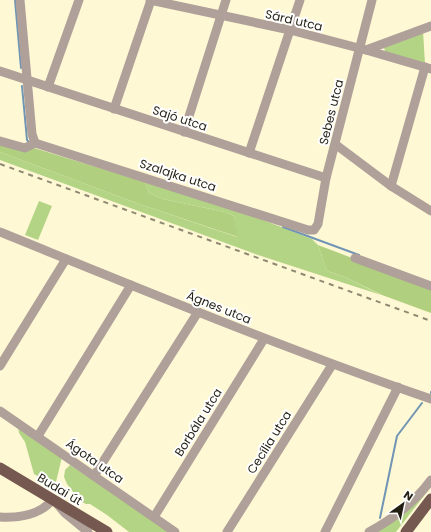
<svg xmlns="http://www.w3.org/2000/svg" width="431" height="532" viewBox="0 0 431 532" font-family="Poppins,sans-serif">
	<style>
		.green { fill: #b4d485 }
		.forest { fill: #b0d080 }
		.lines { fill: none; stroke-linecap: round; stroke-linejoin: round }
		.stream { stroke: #7095b4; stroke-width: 2 }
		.minor { stroke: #b0a09a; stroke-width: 9 }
		.major { stroke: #755950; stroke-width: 11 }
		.rail { stroke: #8e8971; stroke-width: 2; stroke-dasharray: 5 5; stroke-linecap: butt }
		.labels { text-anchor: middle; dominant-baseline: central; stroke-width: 4; stroke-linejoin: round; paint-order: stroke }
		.street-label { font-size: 12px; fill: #221f12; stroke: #fff }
	</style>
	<rect width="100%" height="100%" fill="#fff8d4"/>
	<g class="green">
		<path d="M 423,31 L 425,64 L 385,52 L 384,47 Z"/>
		<path d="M 0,152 L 139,204 L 237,237 L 234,216 L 225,212 L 163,199 L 149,193 L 145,182 L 232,208 L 312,239 L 318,245 L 327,271 L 345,277 L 381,295 L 258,255 L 0,160 Z"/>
		<path d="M 39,201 L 52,206 L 38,240 L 25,235 Z"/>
		<path d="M 18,427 L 62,457 L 56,482 L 49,483 L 34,474 L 25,442 L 19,433 Z"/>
		<path d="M 70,465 L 173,532 L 129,532 L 107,515 L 90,504 L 86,504 L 80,501 L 67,484 L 64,477 L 65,470 Z"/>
		<path d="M 430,488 L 396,532 L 377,532 Z"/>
	</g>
	<g class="forest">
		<path d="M 0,143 L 34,148 L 145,182 L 149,193 L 163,199 L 225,212 L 234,216 L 238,237 L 139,204 L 0,152 Z"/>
		<path d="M 318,245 L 431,288 L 431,313 L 382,295 L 345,277 L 327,271 Z"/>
	</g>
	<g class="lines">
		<g class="stream">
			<path d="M 15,0 L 21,68"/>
			<path d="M 22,86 L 27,140 L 30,143"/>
			<path d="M 283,227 L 359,255"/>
			<path d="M 431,393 L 431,392"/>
			<path d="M 380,518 L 397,436 L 422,403"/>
		</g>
		<g class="minor">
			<path d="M 20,0 L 32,134 L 35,143"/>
			<path d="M 150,0 L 290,30 L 366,50 L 431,69"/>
			<path d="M 366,50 L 431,26"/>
			<path d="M 0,71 L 326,178"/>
			<path d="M 48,87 L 79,0"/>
			<path d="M 114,109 L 151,0"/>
			<path d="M 184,132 L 226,0"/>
			<path d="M 0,141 L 25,148 L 35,143"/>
			<path d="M 35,143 L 308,230 L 314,230 L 318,224 L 326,178 L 372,0"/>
			<path d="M 335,144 L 391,186 L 431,211"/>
			<path d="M 249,153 L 300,0"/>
			<path d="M 391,186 L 425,67"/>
			<path d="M 0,232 C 143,290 285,349 431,399"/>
			<path d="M 355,258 L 431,286"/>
			<path d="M 0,366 L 66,259"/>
			<path d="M 0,411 L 175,532"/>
			<path d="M 38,436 L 131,285"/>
			<path d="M 94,476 L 198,312"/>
			<path d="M 0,517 C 18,518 41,515 53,499 L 65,513 L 88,532"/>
			<path d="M 154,517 L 264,339"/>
			<path d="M 227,532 L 332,365"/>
			<path d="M 325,532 L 398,387"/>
			<path d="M 369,532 C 393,519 415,502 431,480"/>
		</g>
		<g class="major">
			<path d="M 0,468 L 107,532"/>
			<path d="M 406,532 L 431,499"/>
		</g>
		<path class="rail" d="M 0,164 L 431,321"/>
	</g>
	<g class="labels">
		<g class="street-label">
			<text transform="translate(294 20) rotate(13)">Sárd utca</text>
			<text transform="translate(331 112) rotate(-76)">Sebes utca</text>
			<text transform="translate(180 118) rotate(18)">Sajó utca</text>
			<text transform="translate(178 175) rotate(18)">Szalajka utca</text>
			<text transform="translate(219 307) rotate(22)">Ágnes utca</text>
			<text transform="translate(198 422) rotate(-58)">Borbála utca</text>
			<text transform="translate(269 442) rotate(-58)">Cecília utca</text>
			<text transform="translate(95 461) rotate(35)">Ágota utca</text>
			<text transform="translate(60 489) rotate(31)">Budai út</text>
		</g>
	</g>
	<g transform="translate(403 504) rotate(33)" stroke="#ffffff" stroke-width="3" paint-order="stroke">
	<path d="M0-3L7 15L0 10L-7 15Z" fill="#221f12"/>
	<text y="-6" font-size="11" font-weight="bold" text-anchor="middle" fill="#221f12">N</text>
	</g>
</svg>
